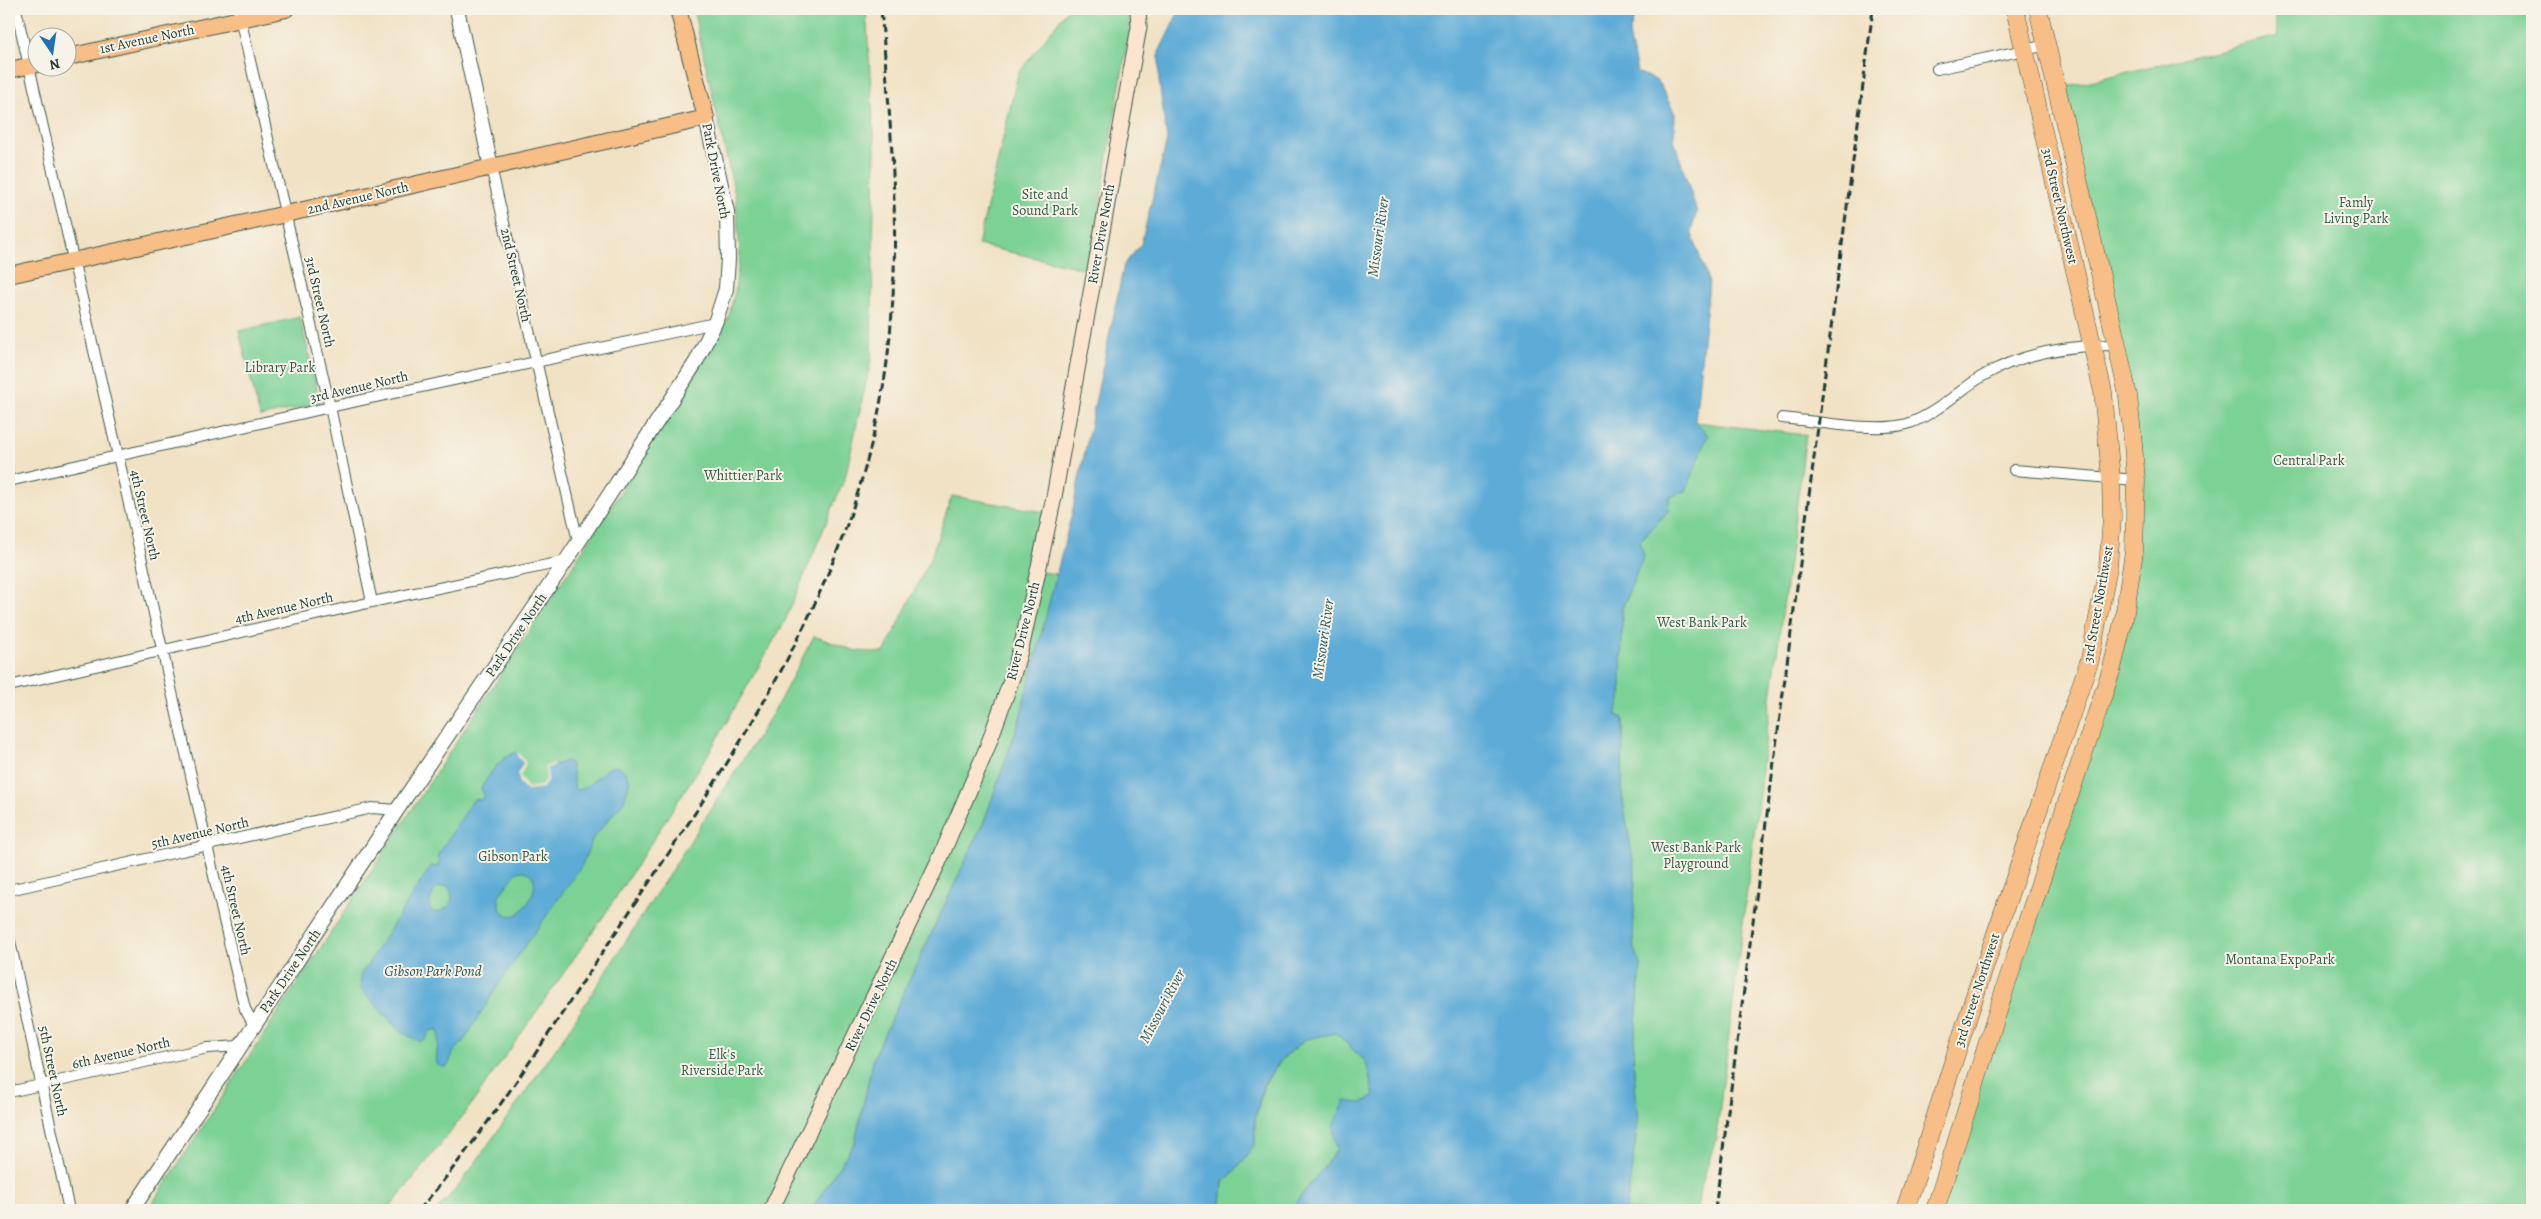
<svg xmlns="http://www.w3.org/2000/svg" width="2541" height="1219" viewBox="0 0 2541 1219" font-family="Alegreya,serif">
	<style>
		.green { fill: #7bd195; stroke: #4d8764 }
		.water { fill: #5dabd7; stroke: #3e7486; fill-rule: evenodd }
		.pier { fill: #f1e2c5 }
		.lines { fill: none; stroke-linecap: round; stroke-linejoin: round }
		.minor-casing { stroke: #3e564a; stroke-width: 12 }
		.tertiary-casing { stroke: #3e564a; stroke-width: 16 }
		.secondary-casing { stroke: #3e564a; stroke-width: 17 }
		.primary-casing { stroke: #3e564a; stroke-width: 18 }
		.trunk-casing { stroke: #3e564a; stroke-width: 19 }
		.minor { stroke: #fff; stroke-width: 10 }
		.tertiary { stroke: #fff; stroke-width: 14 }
		.secondary { stroke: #fce5cf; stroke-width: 15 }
		.primary { stroke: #f7be87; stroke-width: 16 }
		.trunk { stroke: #f7be87; stroke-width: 18 }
		.rail { stroke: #1f3d34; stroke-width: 3; stroke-dasharray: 8 4; stroke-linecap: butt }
		.labels { text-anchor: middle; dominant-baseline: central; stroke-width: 4; stroke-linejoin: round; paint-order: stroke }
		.street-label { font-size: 14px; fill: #1f3d34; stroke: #f7f3e8 }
		.park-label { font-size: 14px; fill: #315b47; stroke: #f7f3e8 }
		.water-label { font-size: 15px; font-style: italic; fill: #2e585d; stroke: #f7f3e8 }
	</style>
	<rect width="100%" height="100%" fill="#f7f3e8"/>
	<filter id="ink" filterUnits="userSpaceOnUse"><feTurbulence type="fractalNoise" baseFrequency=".02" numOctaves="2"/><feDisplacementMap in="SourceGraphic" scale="10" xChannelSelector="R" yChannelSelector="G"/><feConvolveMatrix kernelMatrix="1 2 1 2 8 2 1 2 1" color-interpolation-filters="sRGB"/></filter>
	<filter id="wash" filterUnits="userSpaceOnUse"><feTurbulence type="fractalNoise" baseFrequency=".0096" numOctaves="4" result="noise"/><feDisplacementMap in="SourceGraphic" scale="20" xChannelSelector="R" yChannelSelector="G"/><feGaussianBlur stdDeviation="1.12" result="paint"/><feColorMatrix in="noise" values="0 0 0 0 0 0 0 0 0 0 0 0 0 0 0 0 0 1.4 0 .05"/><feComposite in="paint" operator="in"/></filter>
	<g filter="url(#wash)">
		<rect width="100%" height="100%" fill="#f1e2c5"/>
		<g class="green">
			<path d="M 693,9 L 866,9 L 875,150 L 871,360 L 845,478 L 785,621 L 707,756 L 603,917 L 466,1112 L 388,1210 L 148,1210 L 596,530 L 689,384 L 728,319 L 735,291 L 740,255 L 736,199 Z"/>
			<path d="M 1068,9 L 1128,9 L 1130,25 L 1089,270 L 978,245 L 1018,74 Z"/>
			<path d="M 2273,9 L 2532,9 L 2532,1210 L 1936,1210 L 2112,668 L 2136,480 L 2057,89 L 2278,36 Z"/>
			<path d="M 300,317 L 320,403 L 260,417 L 239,331 Z"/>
			<path d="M 1695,422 L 1806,435 L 1772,690 L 1716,1138 L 1699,1193 L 1697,1210 L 1626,1210 L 1638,1122 L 1633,1059 L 1641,965 L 1633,944 L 1635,872 L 1622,796 L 1623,719 L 1615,714 L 1621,698 L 1622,608 L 1644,555 L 1639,542 L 1668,511 L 1669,497 Z"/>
			<path d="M 952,496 L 1045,512 L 1031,571 L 1057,574 L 1019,722 L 985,819 L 874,1056 L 855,1142 L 811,1210 L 437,1210 L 461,1183 L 562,1040 L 773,713 L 814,636 L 856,651 L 884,653 L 931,557 Z"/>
			<path d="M 1336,1033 L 1366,1062 L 1374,1096 L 1362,1103 L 1345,1102 L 1333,1127 L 1337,1150 L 1290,1210 L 1215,1210 L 1221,1204 L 1223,1182 L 1237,1169 L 1255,1144 L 1255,1120 L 1264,1085 L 1280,1061 L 1305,1038 Z"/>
		</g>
		<g class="water">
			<path d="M 1180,9 L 1637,9 L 1629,34 L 1637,72 L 1658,81 L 1675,114 L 1674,140 L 1697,212 L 1691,231 L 1709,283 L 1695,422 L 1708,435 L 1686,491 L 1669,497 L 1668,511 L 1639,542 L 1644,555 L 1622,608 L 1621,698 L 1615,714 L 1623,718 L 1622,796 L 1635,872 L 1633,944 L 1641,965 L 1633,1059 L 1638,1122 L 1626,1210 L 1290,1210 L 1337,1150 L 1333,1127 L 1345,1101 L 1362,1103 L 1374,1096 L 1366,1062 L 1336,1033 L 1306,1039 L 1280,1061 L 1263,1085 L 1255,1120 L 1255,1144 L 1237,1169 L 1223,1182 L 1221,1204 L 1215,1210 L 811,1210 L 855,1142 L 874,1056 L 985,819 L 1019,722 L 1072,513 L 1124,265 L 1141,244 L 1167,140 L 1159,81 L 1159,52 Z"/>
			<path d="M 516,752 L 523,763 L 520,767 L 519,783 L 532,791 L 546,784 L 547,768 L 566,761 L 571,764 L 575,790 C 597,790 612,744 630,780 L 624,801 L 593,838 L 582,865 L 500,982 L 465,1039 L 453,1053 L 448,1066 L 442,1067 L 437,1064 C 434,1053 442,1040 438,1030 L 429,1031 L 426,1039 L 420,1042 C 411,1037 388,1026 389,1016 L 385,1016 L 361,989 L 360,976 L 431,866 L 437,867 L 440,861 L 437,856 L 474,799 L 481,800 L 484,795 L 481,788 C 491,773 498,759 516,752 ZM 525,871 C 547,879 525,913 515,915 C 509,917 505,914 501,910 L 498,897 L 517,872 ZM 441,886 L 448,886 C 457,899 449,912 434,912 L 430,909 L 429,904 L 434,890 Z"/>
		</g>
		<path class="pier" d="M 517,751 L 526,763 L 520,777 L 528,788 L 541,786 L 546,778 L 545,767 L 553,764 L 554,766 L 547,768 L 548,779 L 543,788 L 527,790 L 519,783 L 518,772 L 523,763 L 518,757 Z"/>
	</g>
	<g filter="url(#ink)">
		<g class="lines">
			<g class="minor-casing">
				<g id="minor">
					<path d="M 16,9 L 229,942 L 245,1009 L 254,1025"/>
					<path d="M 238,9 L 330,407 L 372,602"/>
					<path d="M 1937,69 L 2047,45"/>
					<path d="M 491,167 L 578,541"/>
					<path d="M 1782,418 C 1815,421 1876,433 1907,424 C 1935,415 1957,392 1981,377 C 2021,353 2072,345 2117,345"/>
					<path d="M 2014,470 L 2136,480"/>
					<path d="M 9,481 L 330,407 L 715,323"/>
					<path d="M 9,686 L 372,602 L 566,561"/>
					<path d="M 9,890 L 372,808 L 397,810"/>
					<path d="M 9,937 L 69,1210"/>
					<path d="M 9,1092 L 208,1048 L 240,1046"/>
				</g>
			</g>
			<g class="tertiary-casing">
				<g id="tertiary">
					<path d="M 457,9 L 491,167"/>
					<path d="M 132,1210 L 397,810 L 566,561 L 696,362 L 715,323 L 726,289 L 728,259 L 727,212 L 706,118"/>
				</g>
			</g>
			<g class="secondary-casing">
				<path id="secondary" d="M 771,1210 L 939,861 L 987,748 L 1013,675 L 1023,640 L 1054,497 L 1139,27 L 1138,9"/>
			</g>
			<g class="primary-casing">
				<g id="primary">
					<path d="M 68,57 L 286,9"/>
					<path d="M 9,70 L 38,64"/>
					<path d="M 9,275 L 286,214 L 706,118 L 678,9"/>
				</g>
			</g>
			<g class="trunk-casing">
				<g id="trunk">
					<path d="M 1905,1210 L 1980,980 L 2090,659 L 2108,567 L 2112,518 L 2111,478 L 2103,392 L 2015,9"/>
					<path d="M 1935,1210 L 2007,982 L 2112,668 L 2124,618 L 2134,551 L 2136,480 L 2132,433 L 2128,396 L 2117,345 L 2038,9"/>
				</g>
			</g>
			<use href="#minor" class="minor"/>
			<use href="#tertiary" class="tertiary"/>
			<use href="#secondary" class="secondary"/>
			<use href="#primary" class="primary"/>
			<use href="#trunk" class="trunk"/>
			<g class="rail">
				<path d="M 419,1210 C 493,1123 553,1026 616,932 C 735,753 854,589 886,369 C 903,247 891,131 881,9"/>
				<path d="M 1715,1210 L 1873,9"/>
			</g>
		</g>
	</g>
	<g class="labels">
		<g class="street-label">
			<text transform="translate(147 39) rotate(-12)">1st Avenue North</text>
			<text transform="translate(716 171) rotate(79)">Park Drive North</text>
			<text transform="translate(358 198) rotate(-13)">2nd Avenue North</text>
			<text transform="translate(2060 206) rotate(77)">3rd Street Northwest</text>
			<text transform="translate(1101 234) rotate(-80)">River Drive North</text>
			<text transform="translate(516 275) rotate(77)">2nd Street North</text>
			<text transform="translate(320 302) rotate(77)">3rd Street North</text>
			<text transform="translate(359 387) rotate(-13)">3rd Avenue North</text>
			<text transform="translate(145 515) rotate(77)">4th Street North</text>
			<text transform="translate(2098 604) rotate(-80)">3rd Street Northwest</text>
			<text transform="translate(284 608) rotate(-13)">4th Avenue North</text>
			<text transform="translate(1023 631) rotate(-76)">River Drive North</text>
			<text transform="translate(516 635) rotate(-56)">Park Drive North</text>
			<text transform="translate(200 833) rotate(-13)">5th Avenue North</text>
			<text transform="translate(236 910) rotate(77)">4th Street North</text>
			<text transform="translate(290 971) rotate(-56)">Park Drive North</text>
			<text transform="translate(1977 990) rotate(-72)">3rd Street Northwest</text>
			<text transform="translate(871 1005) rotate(-64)">River Drive North</text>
			<text transform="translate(121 1053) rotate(-13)">6th Avenue North</text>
			<text transform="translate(53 1071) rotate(78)">5th Street North</text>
		</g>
		<g class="park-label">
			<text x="1045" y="194">Site and<tspan x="1045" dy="16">Sound Park</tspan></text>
			<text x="2356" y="202">Famly<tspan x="2356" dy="16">Living Park</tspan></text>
			<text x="280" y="367">Library Park</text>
			<text x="2309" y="460">Central Park</text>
			<text x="743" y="475">Whittier Park</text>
			<text x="1702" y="622">West Bank Park</text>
			<text x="1696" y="847">West Bank Park<tspan x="1696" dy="16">Playground</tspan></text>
			<text x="513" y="856">Gibson Park</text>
			<text x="2280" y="959">Montana ExpoPark</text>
			<text x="722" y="1054">Elk's<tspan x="722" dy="16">Riverside Park</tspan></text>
		</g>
		<g class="water-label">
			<text transform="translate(1378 237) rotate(-82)">Missouri River</text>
			<text transform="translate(1323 639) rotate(-82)">Missouri River</text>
			<text x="433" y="971">Gibson Park Pond</text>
			<text transform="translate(1162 1006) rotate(-62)">Missouri River</text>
		</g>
	</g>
	<rect width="2541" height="1219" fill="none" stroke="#f7f3e8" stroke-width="30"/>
	<g transform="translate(52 52) rotate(167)"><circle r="24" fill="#f7f3e8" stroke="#a1aaa0"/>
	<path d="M0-4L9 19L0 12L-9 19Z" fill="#1f6fb2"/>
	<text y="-8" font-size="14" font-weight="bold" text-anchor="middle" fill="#1f3d34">N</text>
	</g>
</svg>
